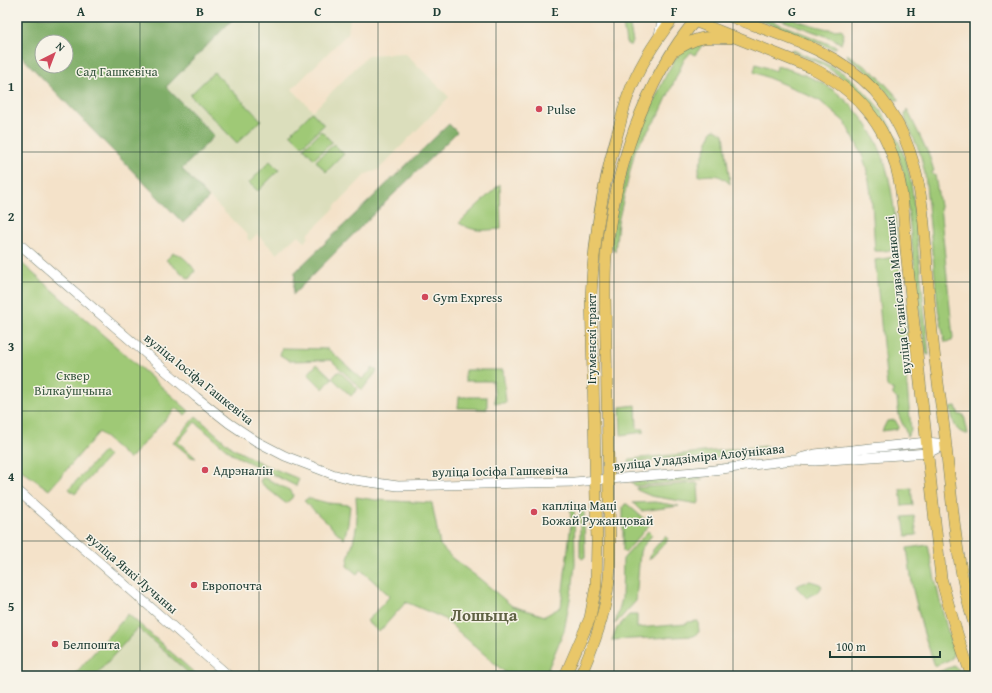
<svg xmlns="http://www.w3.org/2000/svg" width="992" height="693" viewBox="0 0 992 693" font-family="'Gentium Book Plus',serif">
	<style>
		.built { fill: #dbdebc }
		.green { fill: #9fc976; stroke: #5f8355 }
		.forest { fill: #7fad67; stroke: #4f754e; fill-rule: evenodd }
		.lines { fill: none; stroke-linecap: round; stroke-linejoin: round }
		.minor-casing { stroke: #6a7768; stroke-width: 10 }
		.major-casing { stroke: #6a7768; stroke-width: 12 }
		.minor { stroke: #fff; stroke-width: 9 }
		.major { stroke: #e9c769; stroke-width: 11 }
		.grid { fill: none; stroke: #1f3d34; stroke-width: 1; stroke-opacity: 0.55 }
		.poi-dot { fill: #d1495b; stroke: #f7f3e8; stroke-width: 1.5 }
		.labels { text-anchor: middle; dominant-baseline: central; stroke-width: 3; stroke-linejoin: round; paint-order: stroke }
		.park-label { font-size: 13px; fill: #395941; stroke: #f7f3e8 }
		.poi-label { font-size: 13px; fill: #1f3d34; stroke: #f7f3e8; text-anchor: start }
		.street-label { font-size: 13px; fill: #1f3d34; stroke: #f7f3e8 }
		.district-label { font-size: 17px; font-weight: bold; fill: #5f6244; stroke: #f7f3e8 }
		.neatline { fill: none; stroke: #1f3d34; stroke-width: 1.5 }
		.grid-label { font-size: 13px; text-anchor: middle; font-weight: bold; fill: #1f3d34 }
	</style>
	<rect width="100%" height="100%" fill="#f7f3e8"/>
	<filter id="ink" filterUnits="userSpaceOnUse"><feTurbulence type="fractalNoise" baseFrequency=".025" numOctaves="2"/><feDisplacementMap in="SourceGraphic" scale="8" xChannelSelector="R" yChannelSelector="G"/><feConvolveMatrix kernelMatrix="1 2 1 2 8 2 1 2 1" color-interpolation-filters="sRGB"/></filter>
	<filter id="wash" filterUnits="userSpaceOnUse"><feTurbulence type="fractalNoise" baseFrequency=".012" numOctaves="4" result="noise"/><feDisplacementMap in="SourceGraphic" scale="16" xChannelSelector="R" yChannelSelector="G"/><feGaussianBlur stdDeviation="0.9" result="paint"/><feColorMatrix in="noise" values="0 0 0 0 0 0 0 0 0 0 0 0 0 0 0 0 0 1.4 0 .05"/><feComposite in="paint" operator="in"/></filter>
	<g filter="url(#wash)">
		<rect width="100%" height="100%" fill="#f4e2c9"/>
		<g class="built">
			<path d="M 235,17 L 350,17 L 348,33 L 292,89 L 312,110 L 315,109 L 368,55 L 405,53 L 449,97 L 378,170 L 366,174 L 334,207 L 335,208 L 307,235 L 309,237 L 305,242 L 298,235 L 277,254 L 257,234 L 250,241 L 247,238 L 248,236 L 182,169 L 166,87 Z"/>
			<path d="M 138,629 L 191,676 L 96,676 Z"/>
		</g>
		<g class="green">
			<path d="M 622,17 L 628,17 L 633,42 L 631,45 L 629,45 L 626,43 Z"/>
			<path d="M 752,17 L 762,17 L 837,47 L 833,49 Z"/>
			<path d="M 773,17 C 777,17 782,17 786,17 C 797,20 832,33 841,29 L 844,34 L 841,44 L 834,39 Z"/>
			<path d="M 706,40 L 695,55 L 691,52 L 684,60 L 660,113 L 635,150 L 618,222 L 615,252 L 611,247 L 613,225 L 632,148 L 651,107 L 667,73 L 677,56 L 684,48 Z"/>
			<path d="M 792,50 C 812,58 834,65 851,79 C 881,104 902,139 910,177 C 914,197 915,219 917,240 C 921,278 925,317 929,355 L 926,354 L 921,323 L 904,175 C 892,129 866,90 824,66 C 814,60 801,56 790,51 Z"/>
			<path d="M 847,54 L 876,74 L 900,100 L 895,100 L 891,97 L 870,75 L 848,57 Z"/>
			<path d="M 756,64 L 776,71 L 777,66 C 789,69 801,73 812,78 C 849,94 876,130 886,167 C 893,192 895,218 898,243 C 894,252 884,251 875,251 C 873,224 873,194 866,167 C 862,152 854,139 846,125 L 847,124 L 820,101 L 795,89 L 754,72 Z"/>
			<path d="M 214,72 L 261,120 L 237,143 L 190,95 Z"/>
			<path d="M 907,109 L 929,155 L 934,171 L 932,172 L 933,175 L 935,175 L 940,206 L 953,338 L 952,341 L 945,342 L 938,309 L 925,174 L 920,153 L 906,121 L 905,115 Z"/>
			<path d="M 312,112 L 324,125 L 302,146 L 290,134 Z"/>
			<path d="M 715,129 L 724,134 L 730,184 C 719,173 713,175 699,176 L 699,167 L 712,130 Z"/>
			<path d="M 321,131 L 332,142 L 314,159 L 304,148 Z"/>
			<path d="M 334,144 L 344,154 L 326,172 L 316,161 Z"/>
			<path d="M 270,161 L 279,170 L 258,191 L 249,183 Z"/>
			<path d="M 500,184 L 501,229 C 483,230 476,233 459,223 Z"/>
			<path d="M 173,253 C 182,254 191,264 195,271 L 189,279 L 166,260 Z"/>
			<path d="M 895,257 L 899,262 L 907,329 L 905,363 L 911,430 L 907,437 L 906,432 L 899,416 L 897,399 L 893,395 L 893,389 L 890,389 L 887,386 L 875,260 Z"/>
			<path d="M 17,259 L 189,411 L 185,415 L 176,408 L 129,459 L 99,432 L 49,490 L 17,467 Z"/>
			<path d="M 282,348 L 328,349 L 362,379 L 373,368 L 377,371 L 362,390 L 331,360 L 290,361 L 280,355 Z"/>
			<path d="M 317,364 L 332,378 L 323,389 L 308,374 Z"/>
			<path d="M 465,370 L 503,370 L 506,403 L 495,403 L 493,381 L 465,381 Z"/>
			<path d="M 339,371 L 358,389 L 351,396 L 332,378 Z"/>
			<path d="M 459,397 L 487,397 L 487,409 L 458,408 Z"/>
			<path d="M 636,405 L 637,429 L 644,429 L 644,432 L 621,435 L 620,407 Z"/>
			<path d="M 956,406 L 959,415 L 964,415 L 968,434 C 953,433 953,418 950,407 Z"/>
			<path d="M 196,416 L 232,448 L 265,465 L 299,479 L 296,486 L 232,454 L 195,422 L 178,442 L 196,458 L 191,457 L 173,442 Z"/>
			<path d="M 895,420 L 899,427 L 897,429 L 882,431 L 887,421 Z"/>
			<path d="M 767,446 L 768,449 L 764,453 L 703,459 L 685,457 L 629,463 L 630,459 Z"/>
			<path d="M 104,451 L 109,456 L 75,494 L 69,489 Z"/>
			<path d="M 695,475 L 698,476 L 703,480 L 636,486 L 631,482 Z"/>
			<path d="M 262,478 L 265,478 L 291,491 L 293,495 L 292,498 L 286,503 L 284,502 L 262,484 L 260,481 Z"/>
			<path d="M 696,483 L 698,484 L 699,502 L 698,504 L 651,496 L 637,490 L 636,488 Z"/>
			<path d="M 911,488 L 913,505 L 902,506 L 900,489 Z"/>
			<path d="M 356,497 L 376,500 L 432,503 L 440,545 L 452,558 L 480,579 L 512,606 L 545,616 L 561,607 L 571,523 L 570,501 L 574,501 L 575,564 L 573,583 L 564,631 L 545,676 L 509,676 L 443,618 L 406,602 L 379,632 L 367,621 L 390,596 L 361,570 L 357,574 L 347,566 C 348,556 352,547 354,538 C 358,525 357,510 356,497 Z"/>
			<path d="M 308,498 L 328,503 L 350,505 L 348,524 L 344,539 L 304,501 Z"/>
			<path d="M 655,502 L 679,506 L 641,511 L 633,503 Z"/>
			<path d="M 625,504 L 627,504 L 650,524 L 625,553 L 623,551 L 623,507 Z"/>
			<path d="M 582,509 L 584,512 L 585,557 L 582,559 L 580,557 L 580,512 Z"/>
			<path d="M 914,516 L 917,535 L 906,536 L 903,517 Z"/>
			<path d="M 648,531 L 652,535 L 641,549 L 640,552 L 636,601 L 615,624 L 622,599 L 623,559 Z"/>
			<path d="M 665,536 L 668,539 L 666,542 L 649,560 L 652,551 Z"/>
			<path d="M 928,545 C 935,581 943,617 954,652 L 951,659 L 935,666 L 924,634 L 913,590 L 907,548 Z"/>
			<path d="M 810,581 L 820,584 L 822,586 L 818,593 L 813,594 L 807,598 L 798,589 L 797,586 L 801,584 Z"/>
			<path d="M 128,614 L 198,676 L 199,676 L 192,676 L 138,628 L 95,676 L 73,676 Z"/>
			<path d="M 629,615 L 637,615 L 637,628 L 686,624 L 688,622 L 698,621 L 699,632 L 694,636 L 612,640 L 617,628 Z"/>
			<path d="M 954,666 L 962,672 L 963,676 L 938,676 L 936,673 Z"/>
		</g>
		<g class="forest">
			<path d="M 17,17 L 235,17 L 166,87 L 214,136 L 182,169 L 209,198 L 183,223 L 17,52 ZM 42,42 L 66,42 L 66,66 L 42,66 Z"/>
			<path d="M 449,124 L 457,132 C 402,186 347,240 293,295 L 295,272 Z"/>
		</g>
	</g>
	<g filter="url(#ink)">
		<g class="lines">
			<g class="minor-casing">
				<g id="minor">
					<path d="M 659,35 L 663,17"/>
					<path d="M 17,242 L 196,397 L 229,423 L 256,441 L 285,456 L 332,474 L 355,480 L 398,486 L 574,482 L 706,471 L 793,460 L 815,461 L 928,453 L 946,444"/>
					<path d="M 800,458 L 815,454 L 927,442 L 946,444"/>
					<path d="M 17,490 L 229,676"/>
				</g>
			</g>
			<g class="major-casing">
				<g id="major">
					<path d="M 690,17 L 694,21 L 812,68 C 856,90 885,122 897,171 C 904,196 904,224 906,250 L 941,578 C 950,611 959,644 972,676"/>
					<path d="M 732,17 C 782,36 836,50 874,90 C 930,152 923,235 930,311 C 932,333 934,354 937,375 C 940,399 944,423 946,447 C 953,507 956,568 975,627"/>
					<path d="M 676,50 C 698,36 704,37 730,38"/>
					<path d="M 565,676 L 590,618 L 596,586 L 597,541 L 591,296 C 594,236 602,185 619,128 C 622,117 624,106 628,96 C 638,68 656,40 674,17"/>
					<path d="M 580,676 C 593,648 604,618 608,587 C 610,574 610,560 610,547 L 605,296 C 605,283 605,269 606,256 C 614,173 643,81 698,17"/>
				</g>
			</g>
			<use href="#minor" class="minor"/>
			<use href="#major" class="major"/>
		</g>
	</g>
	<path class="grid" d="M 140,17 L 140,676M 259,17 L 259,676M 378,17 L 378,676M 496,17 L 496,676M 614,17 L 614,676M 733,17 L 733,676M 852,17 L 852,676M 17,152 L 975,152M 17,282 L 975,282M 17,411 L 975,411M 17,541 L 975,541"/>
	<g class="poi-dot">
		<circle cx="539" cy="109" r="4"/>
		<circle cx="425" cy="297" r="4"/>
		<circle cx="205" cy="470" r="4"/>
		<circle cx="534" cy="512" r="4"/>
		<circle cx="194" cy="585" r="4"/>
		<circle cx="55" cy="644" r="4"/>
	</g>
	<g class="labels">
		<g class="park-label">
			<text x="117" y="71">Сад Гашкевіча</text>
			<text x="73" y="375">Сквер<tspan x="73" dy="15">Вілкаўшчына</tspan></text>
		</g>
		<g class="poi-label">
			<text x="547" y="109">Pulse</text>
			<text x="433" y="297">Gym Express</text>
			<text x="213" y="470">Адрэналін</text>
			<text x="542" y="505">капліца Маці<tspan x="542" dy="15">Божай Ружанцовай</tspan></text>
			<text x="202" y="585">Европочта</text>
			<text x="63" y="644">Белпошта</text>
		</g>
		<g class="street-label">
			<text transform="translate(898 295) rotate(-96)">вуліца Станіслава Манюшкі</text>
			<text transform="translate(591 339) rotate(-90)">Ігуменскі тракт</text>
			<text transform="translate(199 379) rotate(39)">вуліца Іосіфа Гашкевіча</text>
			<text transform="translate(699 457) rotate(-6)">вуліца Уладзіміра Алоўнікава</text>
			<text transform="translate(500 471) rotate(-1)">вуліца Іосіфа Гашкевіча</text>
			<text transform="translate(132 573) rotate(41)">вуліца Янкі Лучыны</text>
		</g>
		<g class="district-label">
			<text x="484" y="614">Лошыца</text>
		</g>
	</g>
	<rect width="992" height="693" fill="none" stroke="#f7f3e8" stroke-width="44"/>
	<g transform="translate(54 54) rotate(42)"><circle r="19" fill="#f7f3e8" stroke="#a1aaa0"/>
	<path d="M0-3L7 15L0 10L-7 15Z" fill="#d1495b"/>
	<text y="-6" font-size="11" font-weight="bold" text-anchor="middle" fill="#1f3d34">N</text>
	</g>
	<path d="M830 651v6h110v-6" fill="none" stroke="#1f3d34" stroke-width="2"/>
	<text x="836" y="651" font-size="12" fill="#1f3d34" stroke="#f7f3e8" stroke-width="3" paint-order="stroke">100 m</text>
	<rect x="22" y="22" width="948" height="649" class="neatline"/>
	<g class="grid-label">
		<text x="81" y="16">A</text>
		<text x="200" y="16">B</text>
		<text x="318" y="16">C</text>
		<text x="437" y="16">D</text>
		<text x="555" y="16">E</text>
		<text x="674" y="16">F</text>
		<text x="792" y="16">G</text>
		<text x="911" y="16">H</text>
		<text x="11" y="91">1</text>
		<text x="11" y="221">2</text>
		<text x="11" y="351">3</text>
		<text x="11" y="481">4</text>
		<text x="11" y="611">5</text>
	</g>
</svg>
